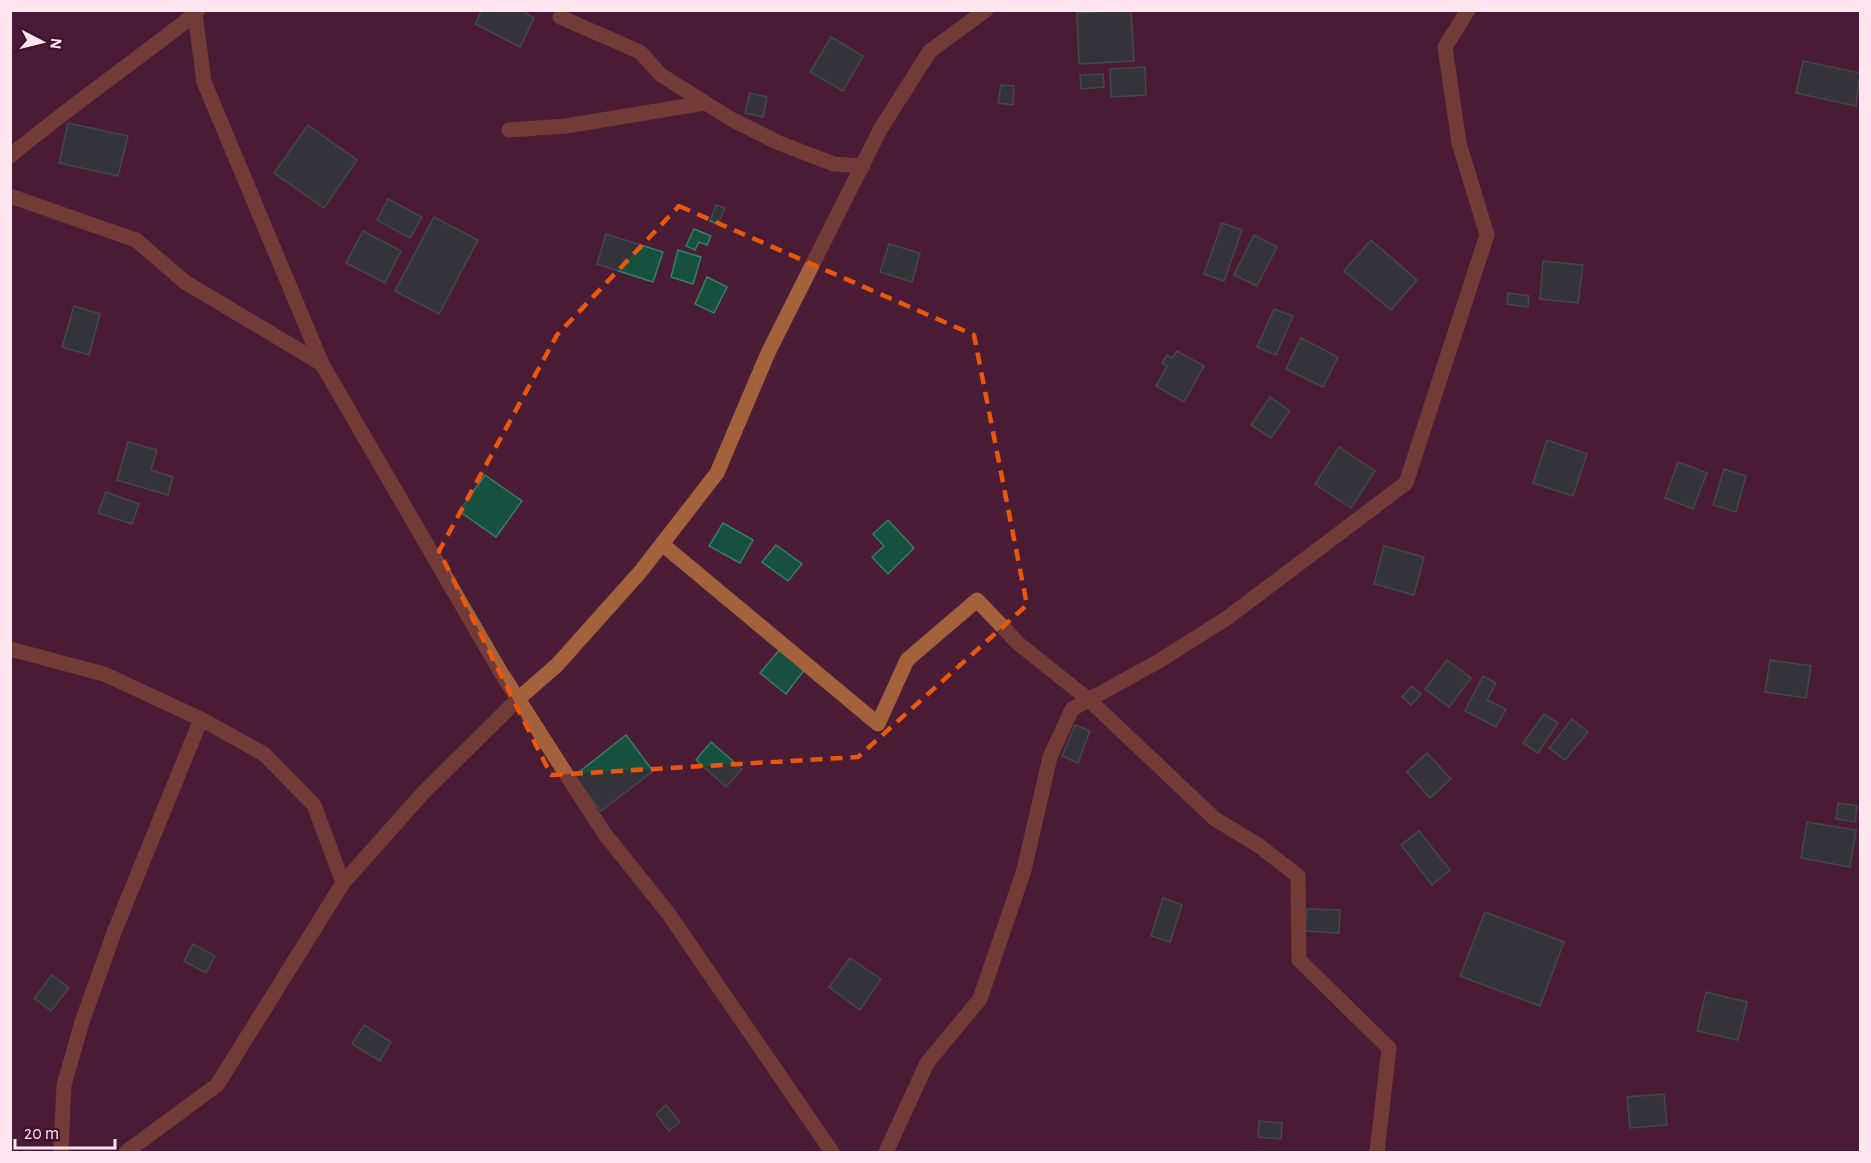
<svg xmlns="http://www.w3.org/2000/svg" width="1871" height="1163" viewBox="0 0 1871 1163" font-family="'Alegreya Sans',sans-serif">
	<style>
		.building { fill: #18503f; stroke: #377d67; stroke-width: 1.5 }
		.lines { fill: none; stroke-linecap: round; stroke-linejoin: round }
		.minor { stroke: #a3623c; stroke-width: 15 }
		.marked { fill: none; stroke: #e8590c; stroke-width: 4.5; stroke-dasharray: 12 8; stroke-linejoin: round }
	</style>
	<rect width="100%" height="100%" fill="#4b1c35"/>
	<g class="building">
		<path d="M 482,10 L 521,10 L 534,18 L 520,47 L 475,24 Z"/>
		<path d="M 1131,10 L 1134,61 L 1079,64 L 1077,13 Z"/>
		<path d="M 831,37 L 863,56 L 843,91 L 810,72 Z"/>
		<path d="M 1803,61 L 1860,73 L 1856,106 L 1796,93 Z"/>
		<path d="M 1145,67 L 1146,95 L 1111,97 L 1110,69 Z"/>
		<path d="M 1103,74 L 1104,87 L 1081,89 L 1080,75 Z"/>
		<path d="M 1001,85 L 1014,86 L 1013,105 L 998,103 Z"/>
		<path d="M 750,93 L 767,97 L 763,117 L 745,113 Z"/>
		<path d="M 68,123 L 128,136 L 118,176 L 59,163 Z"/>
		<path d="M 308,125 L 357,160 L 324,208 L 274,173 Z"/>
		<path d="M 388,199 L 422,217 L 410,238 L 377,220 Z"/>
		<path d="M 716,205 L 725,208 L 718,224 L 710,221 Z"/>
		<path d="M 434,217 L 478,240 L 439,314 L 395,291 Z"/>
		<path d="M 1222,223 L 1242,230 L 1224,281 L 1204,274 Z"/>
		<path d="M 694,229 L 711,236 L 707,245 L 699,242 L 695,250 L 686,246 Z"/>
		<path d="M 363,231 L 401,251 L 385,283 L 346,263 Z"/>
		<path d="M 606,234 L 663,252 L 653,282 L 597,264 Z"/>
		<path d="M 1254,235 L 1277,247 L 1257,286 L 1234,275 Z"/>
		<path d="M 1371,240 L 1417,280 L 1391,310 L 1344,271 Z"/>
		<path d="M 889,244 L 920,253 L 912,282 L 880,272 Z"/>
		<path d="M 678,250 L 701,257 L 693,284 L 671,277 Z"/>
		<path d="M 1543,261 L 1583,265 L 1578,303 L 1540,299 Z"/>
		<path d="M 707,277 L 727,287 L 714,313 L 695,304 Z"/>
		<path d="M 1508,293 L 1529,296 L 1528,307 L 1507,304 Z"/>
		<path d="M 74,306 L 100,314 L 89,355 L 62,347 Z"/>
		<path d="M 1274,309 L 1293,316 L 1276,355 L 1257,347 Z"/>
		<path d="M 1301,338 L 1338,357 L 1323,387 L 1286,369 Z"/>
		<path d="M 1177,351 L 1204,366 L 1184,402 L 1156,386 L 1167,366 L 1162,363 L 1167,355 L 1172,358 Z"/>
		<path d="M 1270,397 L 1290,411 L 1271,438 L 1251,425 Z"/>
		<path d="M 1547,440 L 1587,454 L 1573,496 L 1533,483 Z"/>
		<path d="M 128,442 L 157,450 L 151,470 L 173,477 L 168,495 L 117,480 Z"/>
		<path d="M 1339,447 L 1375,471 L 1351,508 L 1315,484 Z"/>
		<path d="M 1678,462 L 1707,473 L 1693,509 L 1665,498 Z"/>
		<path d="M 1724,469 L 1746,476 L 1736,512 L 1713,505 Z"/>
		<path d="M 485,475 L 522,501 L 496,537 L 459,511 Z"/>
		<path d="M 106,492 L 139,504 L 132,524 L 98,513 Z"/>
		<path d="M 888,520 L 914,548 L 888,574 L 872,557 L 884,546 L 873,534 Z"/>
		<path d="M 723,523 L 753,540 L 740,563 L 709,546 Z"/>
		<path d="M 776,545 L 802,564 L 788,581 L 762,562 Z"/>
		<path d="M 1384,546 L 1424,557 L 1414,595 L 1374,584 Z"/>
		<path d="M 781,648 L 805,669 L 786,694 L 760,673 Z"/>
		<path d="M 1447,660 L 1471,678 L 1449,707 L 1425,689 Z"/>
		<path d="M 1770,660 L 1811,666 L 1806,698 L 1765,692 Z"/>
		<path d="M 1483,676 L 1496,683 L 1487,700 L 1506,709 L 1496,727 L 1465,711 Z"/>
		<path d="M 1412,686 L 1421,694 L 1411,705 L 1402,697 Z"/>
		<path d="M 1544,714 L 1558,723 L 1538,753 L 1523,743 Z"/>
		<path d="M 1572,719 L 1588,732 L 1565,760 L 1549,748 Z"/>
		<path d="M 1075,725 L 1090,731 L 1078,763 L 1062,756 Z"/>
		<path d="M 626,735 L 653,771 L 601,811 L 574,776 Z"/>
		<path d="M 711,742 L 742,769 L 726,787 L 696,760 Z"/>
		<path d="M 1427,753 L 1451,779 L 1430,798 L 1407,772 Z"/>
		<path d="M 1838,803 L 1857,806 L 1855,822 L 1836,819 Z"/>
		<path d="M 1807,822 L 1856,830 L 1850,867 L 1801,858 Z"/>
		<path d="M 1419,831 L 1450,870 L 1432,885 L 1401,845 Z"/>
		<path d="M 1163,898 L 1182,905 L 1170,942 L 1151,936 Z"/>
		<path d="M 1307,909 L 1340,910 L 1339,933 L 1305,931 Z"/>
		<path d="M 1485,912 L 1564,942 L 1540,1006 L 1460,976 Z"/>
		<path d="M 193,944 L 215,956 L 206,973 L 184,961 Z"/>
		<path d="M 850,958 L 881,979 L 860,1010 L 829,987 Z"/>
		<path d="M 52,975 L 69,988 L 51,1011 L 34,998 Z"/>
		<path d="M 1706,992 L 1747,1002 L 1738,1040 L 1697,1031 Z"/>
		<path d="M 364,1025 L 391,1042 L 380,1061 L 352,1044 Z"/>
		<path d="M 1664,1094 L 1667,1125 L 1630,1128 L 1627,1097 Z"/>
		<path d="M 666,1105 L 680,1122 L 669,1131 L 656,1114 Z"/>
		<path d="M 1259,1121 L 1282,1123 L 1281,1139 L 1258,1137 Z"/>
	</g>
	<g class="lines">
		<g class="minor">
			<path d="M 198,10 L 195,14 L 204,82 L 322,364 L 500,671 L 604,833 L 668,913 L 832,1152"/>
			<path d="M 560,17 L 640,52 L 661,75 L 731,119 L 779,143 L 834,164 L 863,166"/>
			<path d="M 509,130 L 566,126 L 705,103"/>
			<path d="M 10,156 C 70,106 134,62 195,14"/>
			<path d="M 10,196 L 136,240 L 185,282 L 322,364"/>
			<path d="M 662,544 L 878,724 L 907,660 L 977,600 L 1019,644 L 1088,699 L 1215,819 L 1258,845 L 1298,876 L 1299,960 L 1389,1048 L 1377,1152"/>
			<path d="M 10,649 L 104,674 L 201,719"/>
			<path d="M 61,1152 L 64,1085 L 82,1022 L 115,930 L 201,719 L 264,754 L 314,805 L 343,883"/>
			<path d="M 126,1152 L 217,1085 L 343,883 L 423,793 L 518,699 L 557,665 L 641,571 L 717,473 L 768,353 L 881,128 L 930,51 L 986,10"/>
			<path d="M 886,1152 L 927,1063 L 980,999 L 1024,870 L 1050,757 L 1072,709 L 1159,661 L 1227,618 L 1406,483 L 1487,235 L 1459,143 L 1445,47 L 1468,10"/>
		</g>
	</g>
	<path d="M0 0H1871V1163H0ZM 679,206 L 974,335 L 1027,605 L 858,757 L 551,775 L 439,551 L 557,335 Z" fill="#4b1c35" fill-opacity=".55" fill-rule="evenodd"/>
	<path class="marked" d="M 679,206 L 974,335 L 1027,605 L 858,757 L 551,775 L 439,551 L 557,335 Z"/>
	<rect width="1871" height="1163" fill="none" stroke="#fee5f0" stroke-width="24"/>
	<g transform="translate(42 42) rotate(97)" stroke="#40122b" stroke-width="4.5" paint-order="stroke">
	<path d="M0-4.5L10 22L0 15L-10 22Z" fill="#fee5f0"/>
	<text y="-9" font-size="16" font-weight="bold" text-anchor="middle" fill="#fee5f0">N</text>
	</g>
	<path d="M15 1139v9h100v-9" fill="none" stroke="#fee5f0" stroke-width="3"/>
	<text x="24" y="1139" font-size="18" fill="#fee5f0" stroke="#40122b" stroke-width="4.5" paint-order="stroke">20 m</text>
</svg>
